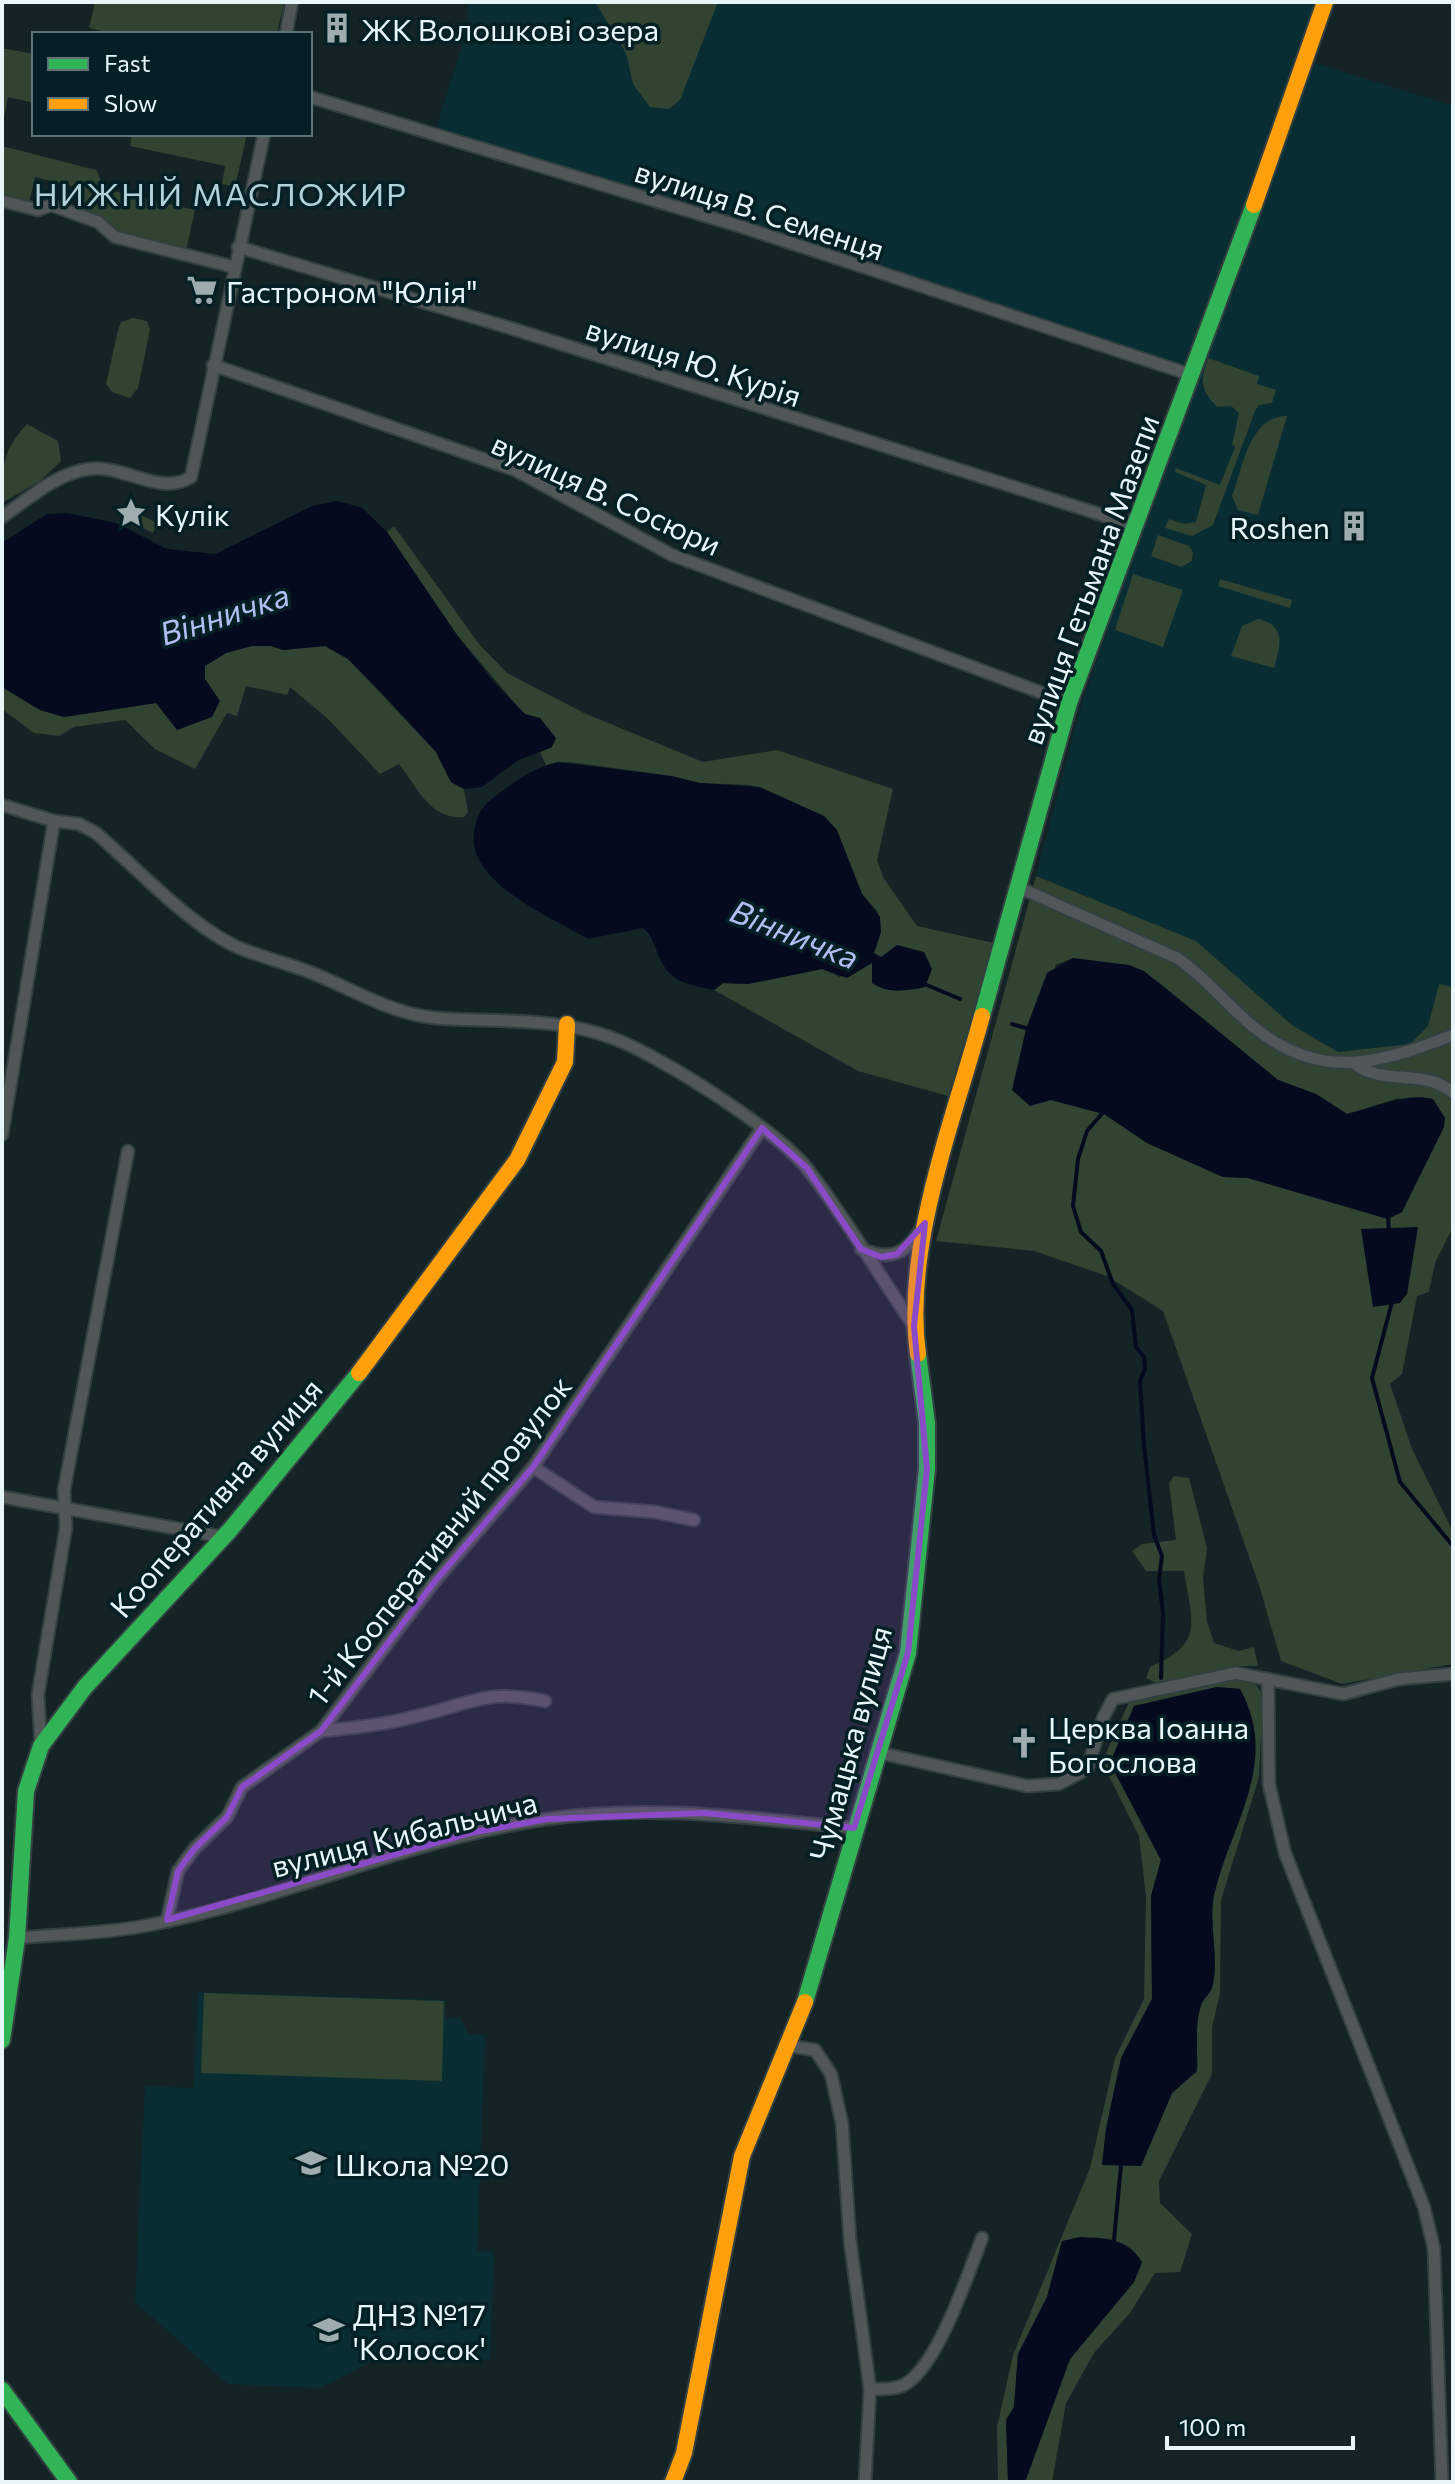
<svg xmlns="http://www.w3.org/2000/svg" width="1455" height="2484" viewBox="0 0 1455 2484" font-family="Commissioner,sans-serif">
	<style>
		.built { fill: #082d33 }
		.green { fill: #314331; fill-rule: evenodd }
		.water { fill: #060a1e }
		.lines { fill: none; stroke-linecap: round; stroke-linejoin: round }
		.stream { stroke: #060a1e; stroke-width: 4 }
		.street-casing { stroke: #334042; stroke-width: 15 }
		.fast-casing { stroke: #334042; stroke-width: 20 }
		.slow-casing { stroke: #334042; stroke-width: 20 }
		.street { stroke: #515658; stroke-width: 11 }
		.fast { stroke: #30b455; stroke-width: 16 }
		.slow { stroke: #ff9f0a; stroke-width: 16 }
		.marked { fill: #8b4ac8; fill-opacity: 0.2; stroke: #8b4ac8; stroke-width: 6; stroke-linejoin: round }
		.labels { text-anchor: middle; dominant-baseline: central; stroke-width: 7; stroke-linejoin: round; paint-order: stroke }
		.poi-label { font-size: 30px; fill: #e7f6f9; stroke: #042024; text-anchor: start }
		.street-label { font-size: 30px; fill: #e7f6f9; stroke: #042024 }
		.neighbourhood-label { font-size: 32px; letter-spacing: 2px; fill: #b2d1d6; stroke: #042024 }
		.water-label { font-size: 32px; font-style: italic; fill: #b2bef4; stroke: #042024 }
	</style>
	<rect width="100%" height="100%" fill="#142326"/>
	<g class="built">
		<path d="M 462,2 L 1325,2 L 1305,60 L 1453,106 L 1453,987 L 1439,985 L 1428,1026 L 1410,1044 L 1338,1052 L 1292,1025 L 1196,941 L 1036,876 L 1081,706 L 1218,305 L 1186,367 L 761,228 L 436,129 L 467,30 L 469,4 Z"/>
		<path d="M 198,1992 L 445,2000 L 445,2018 L 461,2019 L 468,2034 L 485,2035 L 477,2251 L 494,2252 L 490,2360 L 378,2358 L 320,2388 L 228,2384 L 135,2302 L 145,2086 L 194,2088 Z"/>
	</g>
	<g class="green">
		<path d="M 95,2 L 284,2 L 277,34 L 115,34 L 89,28 Z"/>
		<path d="M 595,2 L 718,2 L 680,100 L 669,109 L 650,107 L 633,84 L 626,53 Z"/>
		<path d="M 2,48 L 34,54 L 34,103 L 8,97 L 2,129 Z"/>
		<path d="M 132,134 L 247,134 L 235,187 L 222,184 L 225,166 L 130,146 Z"/>
		<path d="M 2,146 L 96,170 L 105,189 L 195,210 L 186,251 L 117,234 L 102,218 L 85,213 L 75,187 L 35,177 L 29,203 L 2,197 Z"/>
		<path d="M 133,318 L 147,321 L 150,330 L 138,388 L 130,398 L 112,392 L 106,384 L 118,330 L 121,322 Z"/>
		<path d="M 1208,358 L 1259,376 L 1257,384 L 1276,390 L 1272,403 L 1259,405 L 1255,411 L 1213,525 L 1192,536 L 1165,528 L 1169,519 L 1184,524 L 1196,522 L 1206,485 L 1175,472 L 1176,468 L 1220,485 L 1235,447 L 1232,445 L 1239,413 L 1231,406 L 1217,407 C 1200,389 1200,381 1208,358 Z"/>
		<path d="M 1287,416 L 1258,515 L 1238,510 L 1232,496 C 1243,467 1249,416 1287,416 Z"/>
		<path d="M 27,424 L 58,441 L 61,461 L 40,481 L 2,503 C 2,467 2,451 27,424 Z"/>
		<path d="M 136,513 L 158,523 L 153,533 L 131,522 Z"/>
		<path d="M 394,526 L 479,644 L 507,673 L 584,713 L 703,762 L 777,750 L 893,789 L 877,860 L 883,877 L 917,926 L 994,943 L 948,1096 L 858,1071 L 714,990 L 723,983 L 748,984 L 822,969 L 840,977 L 874,953 L 881,932 L 878,912 L 862,894 L 840,839 L 824,816 L 750,785 L 700,783 L 671,776 L 570,762 L 546,765 L 540,752 L 552,747 L 457,635 L 387,532 Z"/>
		<path d="M 1158,535 L 1189,546 L 1193,552 L 1192,561 L 1181,567 L 1151,556 Z"/>
		<path d="M 1133,574 L 1183,590 L 1163,647 L 1115,630 Z"/>
		<path d="M 1220,579 L 1292,600 L 1290,608 L 1218,586 Z"/>
		<path d="M 1258,619 C 1286,625 1281,645 1274,668 L 1231,656 L 1242,626 Z"/>
		<path d="M 252,646 L 271,646 L 283,650 L 325,646 L 348,659 L 436,752 L 451,782 L 464,789 L 468,812 L 464,817 C 430,820 418,788 399,764 L 380,774 L 327,718 L 290,687 L 287,695 L 246,686 L 237,716 L 227,713 L 195,769 L 155,749 L 125,720 L 74,727 L 59,736 L 34,733 L 2,709 L 2,687 L 40,710 L 64,717 L 156,703 L 219,701 L 205,679 L 205,666 L 226,653 Z"/>
		<path d="M 1036,876 L 1196,941 L 1292,1025 L 1338,1052 L 1410,1044 L 1428,1026 L 1439,984 L 1453,987 L 1453,1227 L 1435,1263 L 1429,1292 L 1417,1296 L 1402,1374 L 1390,1384 L 1412,1449 L 1453,1532 L 1453,1664 L 1342,1684 L 1281,1661 L 1260,1588 L 1163,1311 L 1107,1276 L 1034,1251 L 936,1241 ZM 1073,958 L 1156,980 L 1278,1080 L 1316,1094 L 1347,1114 L 1399,1098 L 1388,1219 L 1248,1178 L 1223,1177 L 1147,1143 L 1104,1114 L 1051,1100 L 1055,965 Z"/>
		<path d="M 1174,1476 L 1189,1478 L 1207,1548 L 1203,1578 L 1207,1621 L 1214,1643 L 1239,1651 L 1254,1647 L 1258,1666 L 1237,1666 L 1156,1683 L 1146,1678 L 1150,1667 C 1205,1643 1192,1623 1184,1571 L 1146,1571 L 1132,1551 L 1142,1544 L 1176,1540 L 1169,1483 Z"/>
		<path d="M 1236,1680 L 1255,1683 L 1263,1696 L 1259,1777 L 1221,1900 L 1220,1994 L 1212,2027 L 1212,2074 L 1159,2181 L 1160,2203 L 1192,2234 L 1180,2272 L 1155,2273 L 1130,2313 L 1094,2353 L 1066,2403 L 1052,2482 L 1025,2482 L 1070,2359 L 1134,2282 L 1142,2262 L 1062,2241 L 1047,2297 L 1018,2354 L 1014,2407 L 1006,2420 L 1008,2482 L 998,2482 L 997,2427 L 1013,2355 L 1090,2168 L 1115,2058 L 1144,1999 L 1146,1896 L 1139,1836 L 1102,1762 L 1129,1702 ZM 1217,1687 L 1239,1689 C 1280,1761 1230,1825 1214,1895 C 1208,1925 1220,1959 1212,1988 C 1210,1993 1204,1998 1202,2003 C 1194,2021 1198,2051 1197,2071 L 1172,2093 L 1141,2166 L 1121,2058 L 1152,1999 L 1151,1896 L 1161,1860 L 1110,1763 L 1134,1706 Z"/>
		<path d="M 204,1993 L 444,2001 L 442,2081 L 201,2073 Z"/>
	</g>
	<g class="water">
		<path d="M 336,501 L 361,507 L 387,532 L 457,635 L 493,681 L 525,714 L 540,718 L 556,738 L 552,747 L 517,761 L 482,787 L 464,789 L 451,782 L 436,752 L 381,692 L 348,659 L 325,646 L 283,650 L 271,646 L 252,646 L 226,653 L 205,666 L 205,679 L 220,701 L 212,717 L 177,730 L 156,703 L 64,717 L 40,710 L 2,687 L 2,543 L 47,514 L 67,513 L 116,523 L 167,549 L 215,554 L 312,506 Z"/>
		<path d="M 558,762 L 671,776 L 700,783 L 760,787 L 824,816 L 837,830 L 862,894 L 880,917 L 881,932 L 874,953 L 881,957 L 897,945 L 924,952 L 932,969 L 925,987 C 906,991 888,994 872,983 L 872,963 L 847,978 L 822,969 L 748,984 L 723,983 L 714,990 C 683,984 667,981 656,949 C 652,940 651,934 643,928 L 588,939 C 550,916 457,879 476,823 C 479,812 484,805 493,798 C 514,782 532,768 558,762 Z"/>
		<path d="M 1073,958 L 1129,965 L 1144,971 L 1278,1080 L 1316,1094 L 1347,1114 C 1376,1108 1404,1092 1433,1099 L 1445,1118 L 1444,1127 L 1402,1212 L 1388,1219 L 1248,1178 L 1223,1177 L 1147,1143 L 1104,1114 L 1051,1100 L 1030,1106 L 1012,1090 L 1026,1029 L 1047,973 Z"/>
		<path d="M 1418,1227 L 1407,1294 L 1400,1303 L 1373,1307 L 1361,1229 Z"/>
		<path d="M 1217,1687 L 1240,1689 C 1281,1763 1230,1825 1214,1895 C 1208,1925 1220,1959 1212,1988 C 1210,1994 1204,1998 1202,2003 C 1194,2021 1198,2051 1197,2071 L 1172,2093 L 1141,2166 L 1102,2165 L 1106,2128 L 1121,2058 L 1152,1999 L 1151,1896 L 1161,1860 L 1110,1763 L 1134,1706 Z"/>
		<path d="M 1080,2237 C 1106,2238 1127,2238 1142,2262 L 1134,2282 L 1070,2359 L 1025,2482 L 1008,2482 L 1006,2420 L 1014,2407 L 1018,2354 L 1047,2297 L 1062,2241 Z"/>
	</g>
	<g class="lines">
		<g class="stream">
			<path d="M 922,983 L 960,999"/>
			<path d="M 1012,1024 L 1029,1029"/>
			<path d="M 1105,1110 L 1087,1131 L 1078,1159 L 1073,1206 L 1081,1232 L 1101,1251 L 1113,1284 L 1132,1310 L 1136,1347 L 1144,1357 L 1145,1369 L 1140,1381 L 1144,1445 L 1154,1535 L 1162,1556 L 1159,1579 L 1163,1614 L 1161,1678"/>
			<path d="M 1388,1214 L 1389,1233"/>
			<path d="M 1392,1302 L 1372,1378 L 1400,1482 L 1453,1546"/>
			<path d="M 1114,2240 L 1121,2165"/>
		</g>
		<g class="street-casing">
			<g id="street">
				<path d="M 286,34 L 292,2"/>
				<path d="M 310,97 L 736,225 L 1192,375"/>
				<path d="M 2,201 L 38,210 L 51,205 L 98,222 L 115,237 L 234,267"/>
				<path d="M 238,247 L 520,331 L 1134,525"/>
				<path d="M 213,365 L 515,470 L 672,555 L 1069,703"/>
				<path d="M 2,517 C 28,499 57,473 89,469 C 124,464 160,497 191,477 L 264,134"/>
				<path d="M 2,805 L 54,821 L 79,824 L 96,833 C 138,869 188,924 237,947 C 263,958 291,964 317,975 C 356,991 392,1014 436,1018 C 497,1023 556,1016 615,1039 C 662,1057 779,1131 809,1171 C 847,1220 879,1275 914,1326"/>
				<path d="M 1020,888 L 1177,958 C 1207,978 1227,1006 1255,1028 C 1321,1082 1382,1063 1453,1035"/>
				<path d="M 1354,1063 C 1383,1087 1424,1067 1453,1093"/>
				<path d="M 2,1135 L 54,821"/>
				<path d="M 861,1249 C 890,1261 906,1255 922,1227"/>
				<path d="M 533,1467 L 594,1507 L 655,1512 L 694,1520"/>
				<path d="M 2,1497 L 224,1537"/>
				<path d="M 1268,1679 L 1269,1784 L 1285,1853 L 1424,2207 L 1434,2249 L 1442,2482"/>
				<path d="M 321,1731 C 352,1728 383,1725 413,1717 C 468,1705 486,1688 545,1701"/>
				<path d="M 41,1746 L 38,1694 L 66,1527 L 64,1490 L 128,1151"/>
				<path d="M 880,1753 L 1027,1786 L 1059,1784 L 1087,1769 L 1104,1716 L 1113,1699 L 1236,1673 L 1343,1694 L 1399,1679 L 1453,1674"/>
				<path d="M 167,1920 L 178,1871 L 194,1849 L 227,1817 L 242,1787 L 321,1731 L 435,1581 L 533,1467 L 762,1128"/>
				<path d="M 17,1938 C 59,1934 102,1934 144,1926 C 280,1901 408,1839 547,1819 C 649,1804 752,1818 854,1828"/>
				<path d="M 790,2046 L 815,2050 L 831,2074 L 842,2123 L 850,2240 L 870,2389 L 865,2482"/>
				<path d="M 870,2389 C 882,2389 897,2390 907,2383 C 939,2362 968,2274 982,2238"/>
			</g>
		</g>
		<g class="fast-casing">
			<g id="fast">
				<path d="M 982,1016 L 1069,703 L 1254,205"/>
				<path d="M 805,2002 L 908,1653 L 927,1469 L 927,1423 L 918,1354"/>
				<path d="M 2,2040 L 17,1938 L 26,1791 L 41,1746 L 85,1687 L 230,1530 L 359,1373"/>
				<path d="M 2,2390 L 69,2482"/>
			</g>
		</g>
		<g class="slow-casing">
			<g id="slow">
				<path d="M 1254,205 L 1325,2"/>
				<path d="M 918,1354 C 903,1246 954,1120 982,1016"/>
				<path d="M 359,1373 L 517,1160 L 565,1062 L 567,1024"/>
				<path d="M 673,2482 L 684,2453 L 742,2156 L 805,2002"/>
			</g>
		</g>
		<use href="#street" class="street"/>
		<use href="#fast" class="fast"/>
		<use href="#slow" class="slow"/>
	</g>
	<path class="marked" d="M 762,1128 L 807,1168 L 861,1249 L 881,1257 L 897,1254 L 925,1223 L 914,1326 L 927,1469 L 908,1653 L 854,1828 L 704,1813 L 548,1819 L 470,1833 L 167,1920 L 178,1871 L 194,1849 L 227,1817 L 242,1787 L 321,1731 L 435,1581 L 533,1467 Z"/>
	<defs>
		<g id="building-bare" transform="scale(2.4)"><path d="M-4-6H4V6H1V3H-1V6H-4ZM-2.5-4.3h1.7v1.8h-1.7ZM.8-4.3h1.7v1.8H.8ZM-2.5-1h1.7V.8h-1.7ZM.8-1h1.7V.8H.8Z" fill="#9dacaf" stroke="#042024" stroke-width="2.5" paint-order="stroke"/></g>
		<g id="supermarket-bare" transform="scale(2.4)"><path d="M-6-5.5h2.5l.6 2H6L4.5 2H-2.5L-4.4-4H-6ZM-1.5 3.2a1.3 1.3 0 1 0 .1 0ZM3 3.2a1.3 1.3 0 1 0 .1 0Z" fill="#9dacaf" stroke="#042024" stroke-width="2.5" paint-order="stroke"/></g>
		<g id="sight-bare" transform="scale(2.4)"><path d="M0-6L1.8-2.2L6-1.7L2.9 1.2L3.7 5.4L0 3.3L-3.7 5.4L-2.9 1.2L-6-1.7L-1.8-2.2Z" fill="#9dacaf" stroke="#042024" stroke-width="2.5" paint-order="stroke"/></g>
		<g id="church-bare" transform="scale(2.4)"><path d="M-1.2-6h2.4v3.5h3.3v2.4h-3.3V6h-2.4V-.1h-3.3v-2.4h3.3Z" fill="#9dacaf" stroke="#042024" stroke-width="2.5" paint-order="stroke"/></g>
		<g id="school-bare" transform="scale(2.4)"><path d="M0-5L7-2L0 1L-7-2ZM-4 1L0 2.5L4 1V4Q0 6-4 4Z" fill="#9dacaf" stroke="#042024" stroke-width="2.5" paint-order="stroke"/></g>
	</defs>
	<g fill-rule="evenodd">
		<use href="#building-bare" x="337" y="28"/>
		<use href="#supermarket-bare" x="202" y="290"/>
		<use href="#sight-bare" x="131" y="513"/>
		<use href="#building-bare" x="1354" y="526"/>
		<use href="#church-bare" x="1024" y="1743"/>
		<use href="#school-bare" x="311" y="2163"/>
		<use href="#school-bare" x="329" y="2330"/>
	</g>
	<g class="labels">
		<g class="poi-label">
			<text x="361" y="28">ЖК Волошкові озера</text>
			<text x="226" y="290">Гастроном "Юлія"</text>
			<text x="155" y="513">Кулік</text>
			<text x="1330" y="526" text-anchor="end">Roshen</text>
			<text x="1048" y="1726">Церква Іоанна<tspan x="1048" dy="34">Богослова</tspan></text>
			<text x="335" y="2163">Школа №20</text>
			<text x="353" y="2313">ДНЗ №17<tspan x="353" dy="34">'Колосок'</tspan></text>
		</g>
		<g class="street-label">
			<text transform="translate(760 209) rotate(18)">вулиця В. Семенця</text>
			<text transform="translate(694 361) rotate(18)">вулиця Ю. Курія</text>
			<text transform="translate(607 493) rotate(25)">вулиця В. Сосюри</text>
			<text transform="translate(1089 579) rotate(-70)">вулиця Гетьмана Мазепи</text>
			<text transform="translate(215 1497) rotate(-49)">Кооперативна вулиця</text>
			<text transform="translate(438 1540) rotate(-52)">1-й Кооперативний провулок</text>
			<text transform="translate(849 1743) rotate(-75)">Чумацька вулиця</text>
			<text transform="translate(404 1833) rotate(-14)">вулиця Кибальчича</text>
		</g>
		<g class="neighbourhood-label">
			<text x="221" y="193">НИЖНІЙ МАСЛОЖИР</text>
		</g>
		<g class="water-label">
			<text transform="translate(224 613) rotate(-18)">Вінничка</text>
			<text transform="translate(795 933) rotate(22)">Вінничка</text>
		</g>
	</g>
	<rect width="1455" height="2484" fill="none" stroke="#e7f6f9" stroke-width="8"/>
	<rect x="32" y="32" width="280" height="104" fill="#042024" stroke="#5f7679" stroke-width="2"/>
	<rect x="48" y="58" width="40" height="12" fill="#30b455" stroke="#5f7679" stroke-width="2"/>
	<text x="104" y="72" font-size="24" fill="#e7f6f9">Fast</text>
	<rect x="48" y="98" width="40" height="12" fill="#ff9f0a" stroke="#5f7679" stroke-width="2"/>
	<text x="104" y="112" font-size="24" fill="#e7f6f9">Slow</text>
	<path d="M1167 2436v12h186v-12" fill="none" stroke="#e7f6f9" stroke-width="4"/>
	<text x="1179" y="2436" font-size="24" fill="#e7f6f9" stroke="#042024" stroke-width="6" paint-order="stroke">100 m</text>
</svg>
